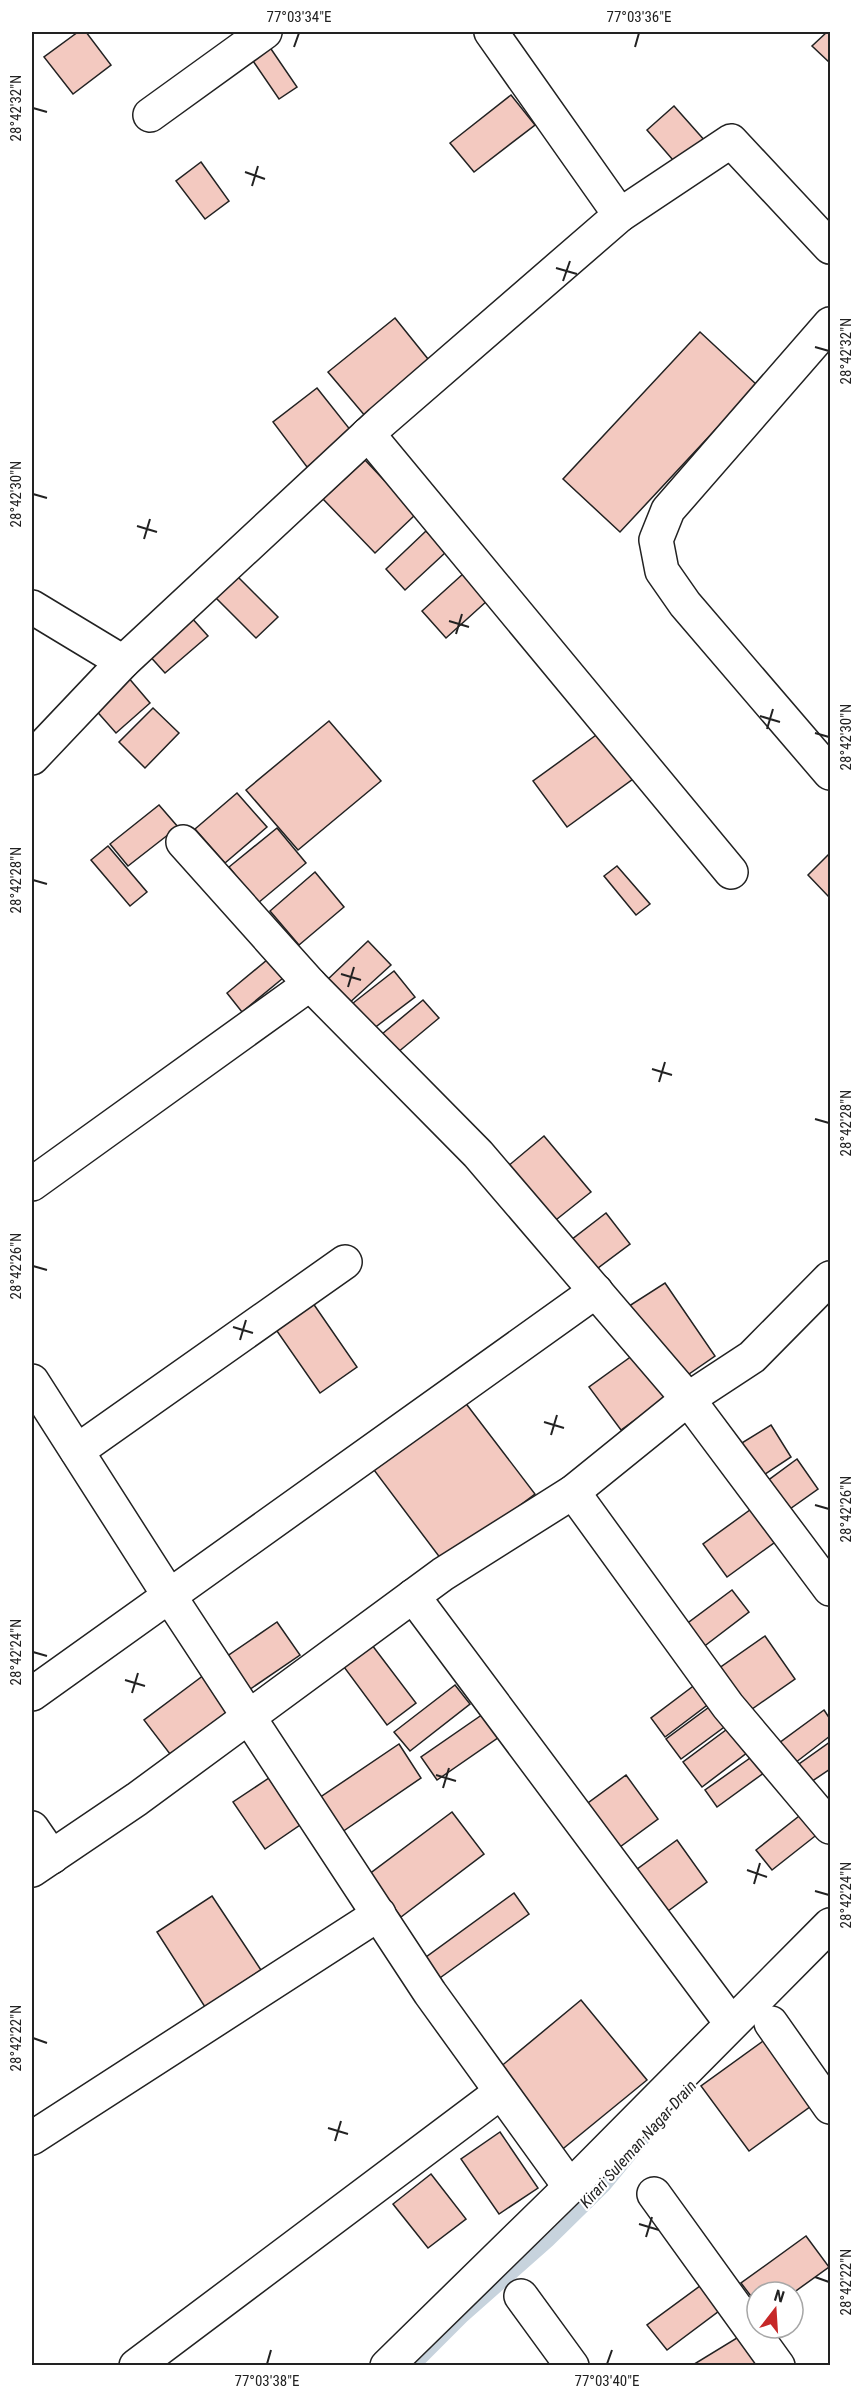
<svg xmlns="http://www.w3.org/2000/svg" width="862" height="2397" viewBox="0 0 862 2397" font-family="'Roboto Condensed',sans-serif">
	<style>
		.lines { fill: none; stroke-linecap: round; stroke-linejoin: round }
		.stream { stroke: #c7d3dd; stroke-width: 12 }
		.building { fill: #f3c9c0; stroke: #222; stroke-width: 1.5 }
		.minor-casing { stroke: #222; stroke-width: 36 }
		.minor { stroke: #fff; stroke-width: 33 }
		.ticks { fill: none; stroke: #222; stroke-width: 2 }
		.labels { text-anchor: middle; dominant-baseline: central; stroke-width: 4.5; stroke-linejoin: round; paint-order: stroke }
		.water-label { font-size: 16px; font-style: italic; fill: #222; stroke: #fff }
		.neatline { fill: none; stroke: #222; stroke-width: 2 }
		.ticks-label { font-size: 15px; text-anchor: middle; fill: #222 }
	</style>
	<rect width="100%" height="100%" fill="#fff"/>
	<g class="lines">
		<path class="stream" d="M 414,2366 L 463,2317 L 549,2241 L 605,2186 L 663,2116"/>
	</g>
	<g class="building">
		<path d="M 78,32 L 86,32 L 111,65 L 73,94 L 44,57 Z"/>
		<path d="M 827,32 L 830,32 L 830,63 L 812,46 Z"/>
		<path d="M 269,46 L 297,87 L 279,99 L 251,58 Z"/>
		<path d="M 511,95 L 535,125 L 474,172 L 450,143 Z"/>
		<path d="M 674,106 L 706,142 L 679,167 L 647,130 Z"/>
		<path d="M 201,162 L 229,201 L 205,219 L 176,181 Z"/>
		<path d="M 395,318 L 432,364 L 366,417 L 328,372 Z"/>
		<path d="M 700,332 L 757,385 L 620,532 L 563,479 Z"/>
		<path d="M 317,388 L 352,432 L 307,467 L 273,422 Z"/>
		<path d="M 365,460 L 416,514 L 375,553 L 323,499 Z"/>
		<path d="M 426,531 L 446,552 L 405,590 L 386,569 Z"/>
		<path d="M 464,573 L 488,600 L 446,638 L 422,611 Z"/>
		<path d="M 237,576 L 278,617 L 256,638 L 215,597 Z"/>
		<path d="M 190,616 L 208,636 L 165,673 L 147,653 Z"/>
		<path d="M 127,676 L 150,703 L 116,733 L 93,707 Z"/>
		<path d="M 153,708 L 179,733 L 145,768 L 119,742 Z"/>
		<path d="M 329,721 L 381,781 L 298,850 L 246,790 Z"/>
		<path d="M 599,733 L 633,779 L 567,827 L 533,781 Z"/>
		<path d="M 237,793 L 267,827 L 225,863 L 195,829 Z"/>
		<path d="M 159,805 L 178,827 L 128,866 L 110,844 Z"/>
		<path d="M 277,828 L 306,863 L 258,903 L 229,867 Z"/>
		<path d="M 108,846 L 147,892 L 130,906 L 91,860 Z"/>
		<path d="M 830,853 L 830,894 L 828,896 L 808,875 Z"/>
		<path d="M 617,866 L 650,904 L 636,915 L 604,876 Z"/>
		<path d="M 315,872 L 344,907 L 299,945 L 270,911 Z"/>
		<path d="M 368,941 L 391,965 L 347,1005 L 325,982 Z"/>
		<path d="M 273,955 L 288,974 L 242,1012 L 227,993 Z"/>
		<path d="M 394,971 L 415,997 L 369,1032 L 348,1007 Z"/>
		<path d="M 423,1000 L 439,1018 L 391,1058 L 376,1039 Z"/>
		<path d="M 544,1136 L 591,1192 L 547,1227 L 501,1172 Z"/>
		<path d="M 606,1213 L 630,1244 L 586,1277 L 562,1247 Z"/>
		<path d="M 665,1283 L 715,1356 L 676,1383 L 626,1308 Z"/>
		<path d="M 308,1296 L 357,1367 L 320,1393 L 270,1321 Z"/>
		<path d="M 636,1353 L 668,1396 L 621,1430 L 589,1387 Z"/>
		<path d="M 464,1401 L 535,1494 L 444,1563 L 374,1470 Z"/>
		<path d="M 771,1425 L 791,1457 L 753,1482 L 732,1449 Z"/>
		<path d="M 797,1459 L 818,1489 L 780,1516 L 759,1487 Z"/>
		<path d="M 754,1507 L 778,1540 L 727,1577 L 703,1544 Z"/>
		<path d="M 732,1590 L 749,1612 L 698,1651 L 681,1628 Z"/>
		<path d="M 277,1622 L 300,1655 L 246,1692 L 223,1659 Z"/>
		<path d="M 765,1636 L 795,1679 L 745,1714 L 715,1671 Z"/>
		<path d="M 372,1645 L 416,1703 L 387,1725 L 344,1667 Z"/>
		<path d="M 204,1675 L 230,1710 L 170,1754 L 144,1720 Z"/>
		<path d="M 700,1681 L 714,1700 L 665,1737 L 651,1718 Z"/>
		<path d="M 455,1685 L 470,1704 L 410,1751 L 394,1732 Z"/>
		<path d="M 716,1702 L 731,1722 L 681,1759 L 666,1739 Z"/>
		<path d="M 824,1710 L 830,1719 L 830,1736 L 791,1766 L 775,1746 Z"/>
		<path d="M 486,1712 L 502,1735 L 437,1780 L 421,1757 Z"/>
		<path d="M 734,1724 L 752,1749 L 702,1787 L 683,1762 Z"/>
		<path d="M 830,1742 L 830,1769 L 805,1786 L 792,1769 Z"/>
		<path d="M 399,1744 L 421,1778 L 342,1832 L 319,1798 Z"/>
		<path d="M 760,1751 L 772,1767 L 717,1807 L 705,1790 Z"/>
		<path d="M 626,1775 L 658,1819 L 609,1855 L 577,1811 Z"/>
		<path d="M 269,1778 L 300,1825 L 265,1849 L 233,1802 Z"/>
		<path d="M 452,1812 L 484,1854 L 401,1917 L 368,1875 Z"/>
		<path d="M 803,1813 L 819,1833 L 772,1870 L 756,1850 Z"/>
		<path d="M 677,1840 L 707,1882 L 660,1917 L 629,1875 Z"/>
		<path d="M 514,1893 L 529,1914 L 437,1980 L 422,1960 Z"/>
		<path d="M 212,1896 L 261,1970 L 205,2007 L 157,1932 Z"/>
		<path d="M 581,2000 L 647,2080 L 559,2152 L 493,2073 Z"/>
		<path d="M 770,2036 L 818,2101 L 749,2151 L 701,2086 Z"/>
		<path d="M 500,2132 L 538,2188 L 499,2214 L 461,2159 Z"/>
		<path d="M 431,2174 L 466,2219 L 428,2248 L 393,2204 Z"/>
		<path d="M 806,2236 L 829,2267 L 793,2293 L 757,2292 L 757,2304 L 741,2283 Z"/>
		<path d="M 704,2283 L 723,2308 L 667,2350 L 647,2325 Z"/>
		<path d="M 745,2333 L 764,2366 L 691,2366 Z"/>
	</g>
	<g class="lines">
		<g class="minor-casing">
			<g id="minor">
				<path d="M 491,32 L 620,215"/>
				<path d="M 150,115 L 265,32"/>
				<path d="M 830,324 L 668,510 L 656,540 L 662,571 L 685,604 L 830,773"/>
				<path d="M 368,434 L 731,872"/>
				<path d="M 32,607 L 123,662"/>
				<path d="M 32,758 L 123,662 L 381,422 L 620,215 L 731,141 L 830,247"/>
				<path d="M 183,842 L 310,984 L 478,1154 L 688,1399 L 830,1589"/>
				<path d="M 32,1184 L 310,984"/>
				<path d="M 32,1381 L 170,1597 L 430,1993 L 570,2187"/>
				<path d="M 77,1451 L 345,1262"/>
				<path d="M 573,1492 L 728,1706 L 830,1827"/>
				<path d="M 413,1596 L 731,2023"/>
				<path d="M 32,1694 L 596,1291"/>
				<path d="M 32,1828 L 52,1857"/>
				<path d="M 32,1870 L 137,1799 L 443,1574 L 573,1492 L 688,1399 L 752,1357 L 830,1278"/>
				<path d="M 771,2023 L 830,2107"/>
				<path d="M 32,2138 L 379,1914"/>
				<path d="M 654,2194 L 778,2366"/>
				<path d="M 521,2296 L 572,2366"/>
				<path d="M 136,2366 L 501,2092"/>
				<path d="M 387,2366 L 570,2187 L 830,1925"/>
			</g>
		</g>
		<use href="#minor" class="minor"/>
	</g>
	<path class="ticks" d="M 294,47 L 299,33M 635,47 L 639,33M 33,108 L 47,112M 245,172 L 265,179M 252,186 L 258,166M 556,268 L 577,274M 563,281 L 570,261M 815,347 L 829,351M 33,494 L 47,498M 137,526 L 157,532M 144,539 L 150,519M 449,621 L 469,627M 456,634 L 462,614M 760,716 L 780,722M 767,729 L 773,709M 815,733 L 829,737M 33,880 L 47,884M 341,974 L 361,980M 348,987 L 354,967M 652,1069 L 672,1075M 659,1082 L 665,1062M 815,1119 L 829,1123M 33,1266 L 47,1270M 233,1327 L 253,1333M 240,1340 L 246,1320M 544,1422 L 564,1428M 551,1435 L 557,1415M 815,1505 L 829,1509M 33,1652 L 47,1656M 125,1680 L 145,1686M 132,1693 L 138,1673M 436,1775 L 456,1781M 443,1788 L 449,1768M 747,1870 L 767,1877M 754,1884 L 760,1863M 815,1891 L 829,1895M 33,2038 L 47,2043M 328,2128 L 348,2134M 335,2141 L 341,2121M 639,2224 L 659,2230M 646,2237 L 652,2217M 815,2277 L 829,2282M 267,2364 L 271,2350M 607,2364 L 612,2350"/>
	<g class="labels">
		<g class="water-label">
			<text transform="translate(638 2144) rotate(-48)">Kirari Suleman Nagar Drain</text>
		</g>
	</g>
	<rect width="862" height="2397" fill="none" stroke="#ffffff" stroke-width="66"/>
	<g transform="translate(775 2310) rotate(17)"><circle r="28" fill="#ffffff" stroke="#a7a7a7" stroke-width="1.5"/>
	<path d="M0-4.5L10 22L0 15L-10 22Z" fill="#c62828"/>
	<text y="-9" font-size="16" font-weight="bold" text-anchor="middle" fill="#222222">N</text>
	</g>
	<rect x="33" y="33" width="796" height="2331" class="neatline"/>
	<g class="ticks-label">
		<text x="299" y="22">77°03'34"E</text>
		<text x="639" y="22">77°03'36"E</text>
		<text transform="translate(16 108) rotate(-90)" y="5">28°42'32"N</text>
		<text transform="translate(846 351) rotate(-90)" y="5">28°42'32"N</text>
		<text transform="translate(16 494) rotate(-90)" y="5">28°42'30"N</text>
		<text transform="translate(846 737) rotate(-90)" y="5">28°42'30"N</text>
		<text transform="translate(16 880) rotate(-90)" y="5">28°42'28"N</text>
		<text transform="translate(846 1123) rotate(-90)" y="5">28°42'28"N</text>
		<text transform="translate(16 1266) rotate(-90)" y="5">28°42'26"N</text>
		<text transform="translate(846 1509) rotate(-90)" y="5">28°42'26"N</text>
		<text transform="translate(16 1652) rotate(-90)" y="5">28°42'24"N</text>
		<text transform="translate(846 1895) rotate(-90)" y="5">28°42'24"N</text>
		<text transform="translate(16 2038) rotate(-90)" y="5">28°42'22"N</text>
		<text transform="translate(846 2282) rotate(-90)" y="5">28°42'22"N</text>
		<text x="267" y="2386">77°03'38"E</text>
		<text x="607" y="2386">77°03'40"E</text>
	</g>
</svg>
